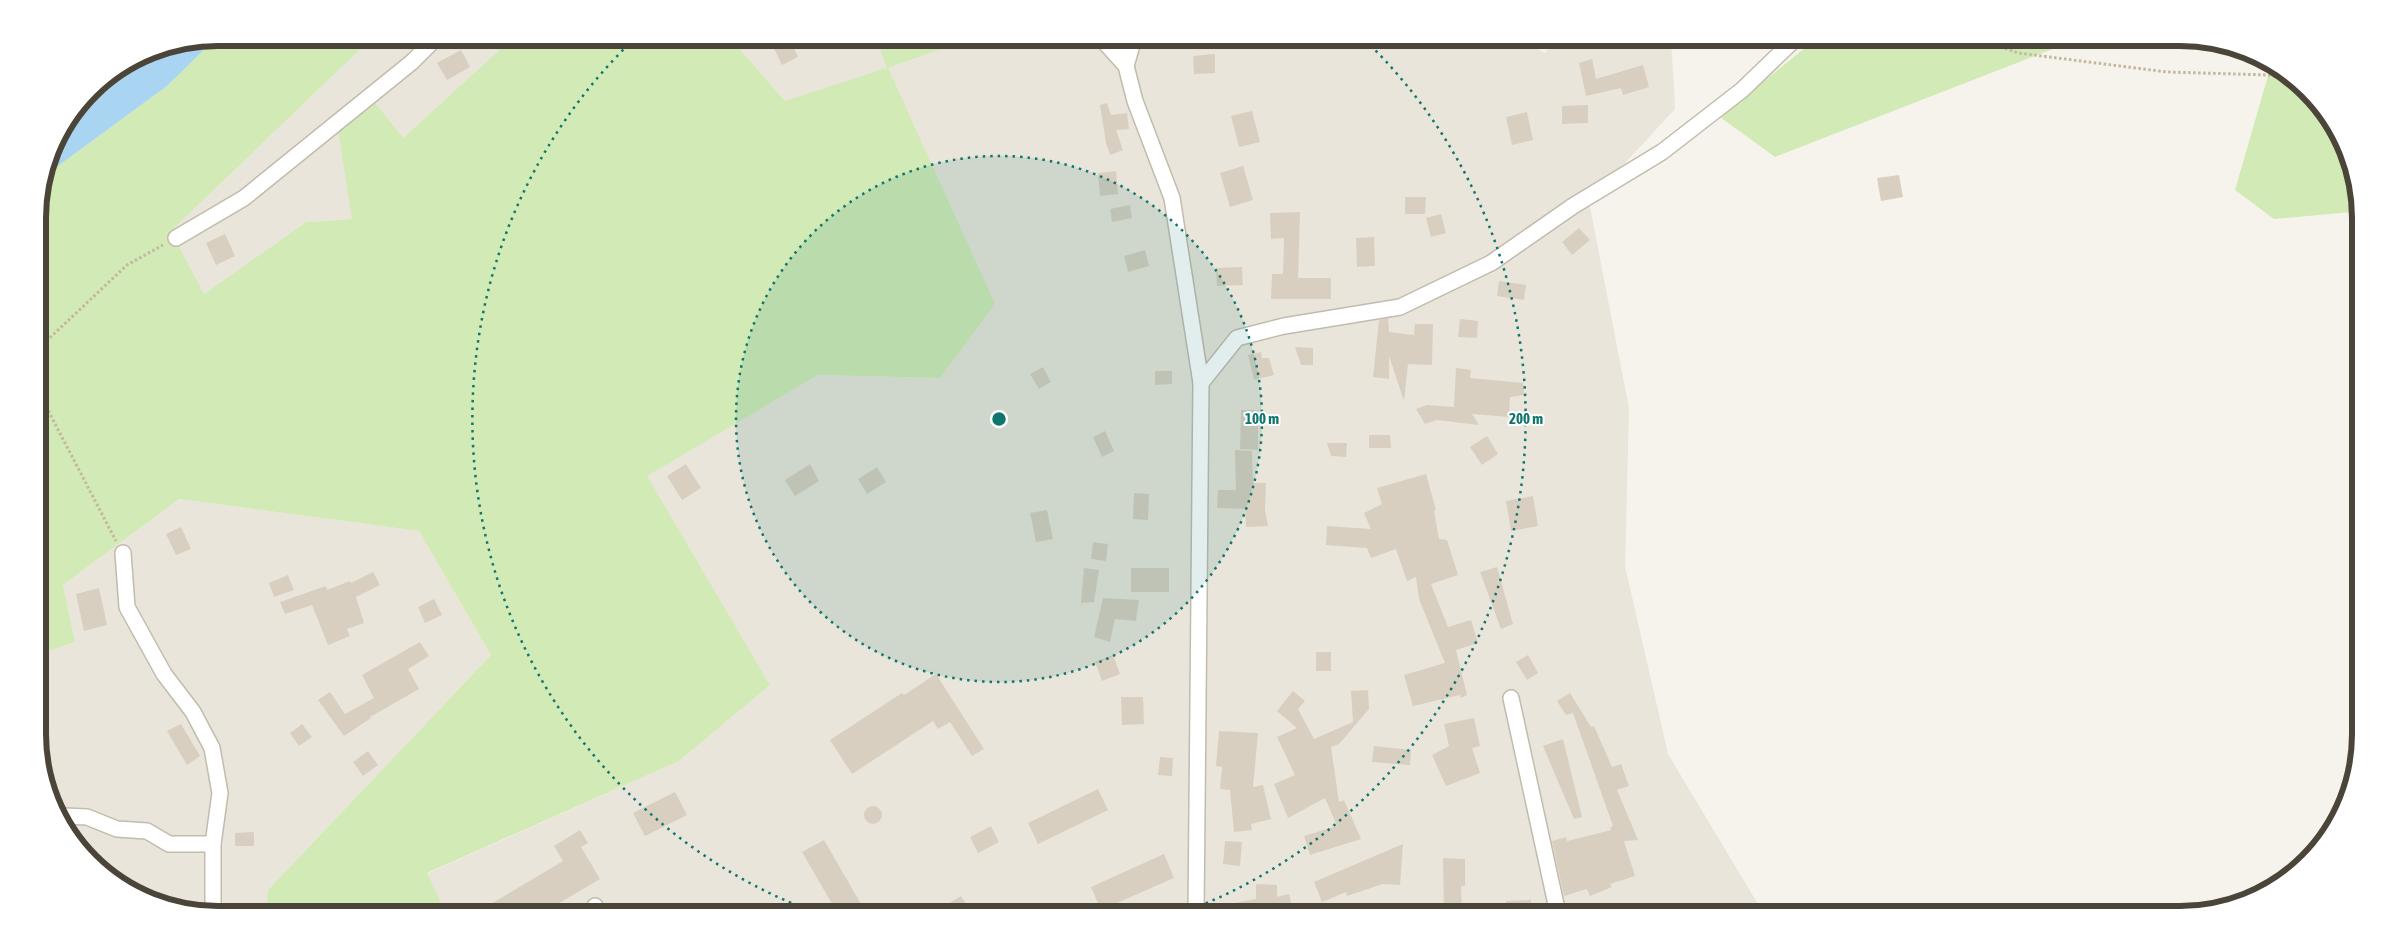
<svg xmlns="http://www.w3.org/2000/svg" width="2398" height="952" viewBox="0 0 2398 952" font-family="'Asap Condensed',sans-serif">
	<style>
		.residential { fill: #eae5da }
		.green { fill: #d2eab5 }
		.water { fill: #a9d4f2 }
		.building { fill: #d8cfc1 }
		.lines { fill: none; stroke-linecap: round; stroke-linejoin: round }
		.street-casing { stroke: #c2bbae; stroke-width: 18 }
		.path { stroke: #c4b79f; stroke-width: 3; stroke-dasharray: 2.5 2.5; stroke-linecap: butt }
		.street { stroke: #fff; stroke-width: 15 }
		.ring { fill: none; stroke: #0f766e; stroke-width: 2.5; stroke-dasharray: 2.5 5 }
		.rim { fill: none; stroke: #4b4439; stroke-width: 6 }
		.centre { fill: #0f766e; stroke: #fff; stroke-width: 2.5 }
		.ring-label { font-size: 15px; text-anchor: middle; font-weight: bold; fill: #0f766e; stroke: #fff; stroke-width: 4; stroke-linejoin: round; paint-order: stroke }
	</style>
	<rect width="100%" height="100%" fill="#f6f3ec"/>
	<g class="residential">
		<path d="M 372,38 L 530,38 L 508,42 L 403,138 L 352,219 L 306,222 L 204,294 L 171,231 Z"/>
		<path d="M 730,38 L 876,38 L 888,68 L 973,38 L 1517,38 L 1545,53 L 1556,38 L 1671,38 L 1675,109 L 1589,202 L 1629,408 L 1625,566 L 1668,754 L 1758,904 L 1760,914 L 446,914 L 426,874 L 679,761 L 770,685 L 646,476 L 818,375 L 940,378 L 785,101 Z"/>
		<path d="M 2355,182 L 2359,194 L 2359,223 L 2351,212 Z"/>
		<path d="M 179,499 L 419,531 L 491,655 L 268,890 L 266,914 L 218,914 L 160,905 L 82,853 L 41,769 L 40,654 L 75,642 L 63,585 Z"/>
	</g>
	<g class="green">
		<path d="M 216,38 L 372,38 L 171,231 L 204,294 L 306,222 L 352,219 L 338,129 L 375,103 L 403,138 L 508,42 L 530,38 L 730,38 L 785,101 L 887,68 L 876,38 L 973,38 L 888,68 L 995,304 L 940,378 L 818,375 L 647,476 L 770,685 L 679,761 L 427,873 L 446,914 L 266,914 L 268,890 L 491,655 L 419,531 L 179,499 L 63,585 L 75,642 L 40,654 L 38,206 L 47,174 L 167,86 Z"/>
		<path d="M 1817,38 L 2081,38 L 1775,157 L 1720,117 Z"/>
		<path d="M 2270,69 L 2316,99 L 2342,139 L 2355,182 L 2351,212 L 2274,219 L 2235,190 Z"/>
	</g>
	<path class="water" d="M 216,38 L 167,86 L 47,174 L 56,138 L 99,83 L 149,51 Z"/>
	<g class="building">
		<path d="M 769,38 L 789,38 L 798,57 L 782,65 Z"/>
		<path d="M 461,50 L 470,67 L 447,80 L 437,63 Z"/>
		<path d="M 1215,54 L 1215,73 L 1194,74 L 1193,56 Z"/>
		<path d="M 1592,59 L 1596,79 L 1643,65 L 1649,87 L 1623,95 L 1621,88 L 1586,96 L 1579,63 Z"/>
		<path d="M 1107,103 L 1111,115 L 1127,113 L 1129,129 L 1116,130 L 1123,150 L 1110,155 L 1106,143 L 1100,105 Z"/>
		<path d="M 1588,105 L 1588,123 L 1562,124 L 1562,106 Z"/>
		<path d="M 1252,111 L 1260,142 L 1239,147 L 1231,116 Z"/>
		<path d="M 1527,112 L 1533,140 L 1512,145 L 1506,117 Z"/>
		<path d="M 1243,166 L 1253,200 L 1230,207 L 1220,173 Z"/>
		<path d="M 1116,171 L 1118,194 L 1100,196 L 1098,173 Z"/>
		<path d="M 1899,175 L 1903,197 L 1881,201 L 1877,178 Z"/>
		<path d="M 1405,197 L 1426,197 L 1425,214 L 1405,214 Z"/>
		<path d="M 1130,205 L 1132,218 L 1112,222 L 1110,209 Z"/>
		<path d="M 1300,212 L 1298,278 L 1331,278 L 1331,299 L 1271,299 L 1272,274 L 1283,274 L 1284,238 L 1271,239 L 1270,213 Z"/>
		<path d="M 1441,214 L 1446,233 L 1431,237 L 1426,218 Z"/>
		<path d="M 1579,228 L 1590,240 L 1572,255 L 1562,242 Z"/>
		<path d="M 225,234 L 235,256 L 216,265 L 206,243 Z"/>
		<path d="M 1374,237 L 1375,266 L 1357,267 L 1356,238 Z"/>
		<path d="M 1145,250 L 1149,266 L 1128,272 L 1124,256 Z"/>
		<path d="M 1242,267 L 1243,285 L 1217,286 L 1216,268 Z"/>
		<path d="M 1499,281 L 1526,285 L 1524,300 L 1497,296 Z"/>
		<path d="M 1388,318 L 1389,332 L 1414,335 L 1415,324 L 1433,324 L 1432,365 L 1408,364 L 1404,401 L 1389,356 L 1389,379 L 1373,377 L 1379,320 Z"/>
		<path d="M 1460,319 L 1478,321 L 1477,338 L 1458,337 Z"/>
		<path d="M 1295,347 L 1313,348 L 1313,365 L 1301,365 Z"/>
		<path d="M 1261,352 L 1262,358 L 1269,358 L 1274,375 L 1254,380 L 1248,355 Z"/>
		<path d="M 1043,367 L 1051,382 L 1039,389 L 1030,374 Z"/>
		<path d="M 1456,368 L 1471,370 L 1470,378 L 1523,383 L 1524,395 L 1510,397 L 1509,417 L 1472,414 L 1479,425 L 1437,420 L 1425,424 L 1416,409 L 1427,405 L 1454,407 Z"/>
		<path d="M 1155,371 L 1172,371 L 1172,384 L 1155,385 Z"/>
		<path d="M 1241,410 L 1258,410 L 1258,450 L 1240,449 Z"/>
		<path d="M 1105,431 L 1114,451 L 1102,457 L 1093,437 Z"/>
		<path d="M 1369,435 L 1390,435 L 1391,448 L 1369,448 Z"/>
		<path d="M 1487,436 L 1498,454 L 1482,465 L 1470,447 Z"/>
		<path d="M 1327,443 L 1347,443 L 1346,457 L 1331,456 Z"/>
		<path d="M 1235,450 L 1252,451 L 1253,483 L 1266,483 L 1265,510 L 1268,526 L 1246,527 L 1245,509 L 1217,508 L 1218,490 L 1236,490 Z"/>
		<path d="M 686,464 L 701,488 L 682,500 L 667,476 Z"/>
		<path d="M 810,464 L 819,481 L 795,496 L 785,480 Z"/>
		<path d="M 877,467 L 886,482 L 867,494 L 858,479 Z"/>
		<path d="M 1426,474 L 1436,510 L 1434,511 L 1439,539 L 1447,540 L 1458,575 L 1431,584 L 1448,627 L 1471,620 L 1478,643 L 1456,650 L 1467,695 L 1461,698 L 1460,695 L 1413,706 L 1404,675 L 1445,663 L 1419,599 L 1416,577 L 1407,581 L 1396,549 L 1371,558 L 1367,548 L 1326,545 L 1327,526 L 1371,529 L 1364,513 L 1382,504 L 1377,488 Z"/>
		<path d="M 1134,493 L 1149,494 L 1148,520 L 1133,519 Z"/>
		<path d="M 1533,496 L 1538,526 L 1511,531 L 1506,501 Z"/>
		<path d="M 1047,510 L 1053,539 L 1036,542 L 1030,513 Z"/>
		<path d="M 181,527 L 191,549 L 176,555 L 166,534 Z"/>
		<path d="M 1093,542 L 1108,544 L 1106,561 L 1091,559 Z"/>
		<path d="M 1497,567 L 1513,624 L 1501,629 L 1480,572 Z"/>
		<path d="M 1084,568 L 1099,570 L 1094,602 L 1081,603 Z"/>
		<rect x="1131" y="568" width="38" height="24"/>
		<path d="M 373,572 L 380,585 L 356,597 L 364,623 L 347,629 L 350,636 L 328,645 L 312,605 L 285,614 L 280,602 L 326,586 L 327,590 L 350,581 L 351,583 Z"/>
		<path d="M 288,575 L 294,590 L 274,597 L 269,583 Z"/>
		<path d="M 99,588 L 107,625 L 84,631 L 76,594 Z"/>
		<path d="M 1103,598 L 1139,600 L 1136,621 L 1115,619 L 1110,642 L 1094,637 Z"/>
		<path d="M 434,599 L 442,615 L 425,623 L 418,607 Z"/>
		<path d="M 420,642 L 429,656 L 408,669 L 419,689 L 370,717 L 371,718 L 344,736 L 318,700 L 330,692 L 345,714 L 374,698 L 362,675 Z"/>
		<rect x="1316" y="652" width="15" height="19"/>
		<path d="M 1113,655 L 1120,674 L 1102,681 L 1095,662 Z"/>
		<path d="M 1528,655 L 1538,673 L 1527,680 L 1516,662 Z"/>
		<path d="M 936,674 L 984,749 L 972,756 L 950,722 L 938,729 L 933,721 L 852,774 L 830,740 L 902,693 L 904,695 Z"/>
		<path d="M 1368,690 L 1369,709 L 1339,744 L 1331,747 L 1339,802 L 1344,800 L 1361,839 L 1310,855 L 1304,836 L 1337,826 L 1325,798 L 1288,818 L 1274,784 L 1295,775 L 1277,737 L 1297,728 L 1277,711 L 1293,691 L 1305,701 L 1298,709 L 1314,739 L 1353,722 L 1351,691 Z"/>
		<path d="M 1570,693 L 1591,727 L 1594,726 L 1612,767 L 1621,764 L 1629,786 L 1617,790 L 1638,840 L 1624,841 L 1635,876 L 1610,884 L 1612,887 L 1590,896 L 1587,889 L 1564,896 L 1552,841 L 1566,837 L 1567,841 L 1611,830 L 1610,828 L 1613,826 L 1573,713 L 1566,715 L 1557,701 Z"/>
		<path d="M 1121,697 L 1143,697 L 1144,724 L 1122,725 Z"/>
		<path d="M 1474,718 L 1480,746 L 1472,748 L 1480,773 L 1446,786 L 1432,755 L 1449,746 L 1444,724 Z"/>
		<path d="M 181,724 L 200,756 L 187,765 L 167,731 Z"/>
		<path d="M 302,724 L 312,737 L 299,746 L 290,733 Z"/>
		<path d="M 1219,731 L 1258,733 L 1253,787 L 1263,785 L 1271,819 L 1251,824 L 1252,830 L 1234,832 L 1230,790 L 1220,789 L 1222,767 L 1216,766 Z"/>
		<path d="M 1563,739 L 1582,817 L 1574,819 L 1543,746 Z"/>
		<path d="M 1374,746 L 1411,750 L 1410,765 L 1372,762 Z"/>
		<path d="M 368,751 L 378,765 L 363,776 L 353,762 Z"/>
		<path d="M 1160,757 L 1173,758 L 1172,776 L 1158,775 Z"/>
		<path d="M 1098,789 L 1108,810 L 1038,844 L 1028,823 Z"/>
		<path d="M 675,792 L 687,815 L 645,836 L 633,813 Z"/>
		<circle cx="873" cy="815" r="9"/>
		<path d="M 991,826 L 999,842 L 978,853 L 970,837 Z"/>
		<path d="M 580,830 L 588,843 L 581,847 L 600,879 L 541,914 L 474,914 L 563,861 L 554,846 Z"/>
		<path d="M 254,832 L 254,846 L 235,846 L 235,833 Z"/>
		<path d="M 824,840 L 861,904 L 844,914 L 838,914 L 802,852 Z"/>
		<path d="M 1225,841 L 1242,842 L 1240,866 L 1223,864 Z"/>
		<path d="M 1403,844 L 1400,885 L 1383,884 L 1347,896 L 1346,892 L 1322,902 L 1314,882 Z"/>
		<path d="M 1164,854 L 1174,878 L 1101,910 L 1091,887 Z"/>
		<path d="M 1443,858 L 1465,859 L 1465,886 L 1461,886 L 1462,914 L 1444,914 Z"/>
		<path d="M 1256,884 L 1277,885 L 1277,897 L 1289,894 L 1294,914 L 1214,914 L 1213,907 L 1256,899 Z"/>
		<path d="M 961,896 L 972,914 L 931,914 Z"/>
		<path d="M 1531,900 L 1532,914 L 1507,914 L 1506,901 Z"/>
	</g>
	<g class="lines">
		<g class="street-casing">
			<g id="street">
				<path d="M 1101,38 L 1126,66 L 1135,101 L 1172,198 L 1201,383 L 1196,914"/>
				<path d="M 1118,38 L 1126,66 L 1134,38"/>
				<path d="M 176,238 L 244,198 L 412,62 L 436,38"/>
				<path d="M 1201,383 L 1237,338 L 1284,326 L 1400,307 L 1491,263 L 1573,206 L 1662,152 L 1742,90 L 1796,38"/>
				<path d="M 123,553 L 127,607 L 164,674 L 193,712 L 212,748 L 220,793 L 213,844 L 213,914"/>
				<path d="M 1511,698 L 1557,909 L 1555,914"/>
				<path d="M 64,816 L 87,817 L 117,829 L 147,831 L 169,844 L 213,844"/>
				<path d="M 595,906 L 597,914"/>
			</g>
		</g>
		<g class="path">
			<path d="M 1977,38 L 2018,53 L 2167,72 L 2269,75 L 2286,79"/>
			<path d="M 39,348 L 127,265 L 163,245"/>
			<path d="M 39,393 L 116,541"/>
		</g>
		<use href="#street" class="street"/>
	</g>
	<circle cx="999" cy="419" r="263" fill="#0f766e" fill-opacity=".12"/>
	<g class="ring">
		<circle cx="999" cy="419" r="263"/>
		<path d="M819 914A527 527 0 0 1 633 40M1365 40A527 527 0 0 1 1179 914"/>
	</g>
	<path d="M0 0H2398V952H0ZM218 46H2180A172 172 0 0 1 2352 218V734A172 172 0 0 1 2180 906H218A172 172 0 0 1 46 734V218A172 172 0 0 1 218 46Z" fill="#fff" fill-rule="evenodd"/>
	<path class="rim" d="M218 46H2180A172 172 0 0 1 2352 218V734A172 172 0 0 1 2180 906H218A172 172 0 0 1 46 734V218A172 172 0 0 1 218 46Z"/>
	<circle cx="999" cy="419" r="8" class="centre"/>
	<g class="ring-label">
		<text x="1262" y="424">100 m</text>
		<text x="1526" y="424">200 m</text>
	</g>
</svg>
